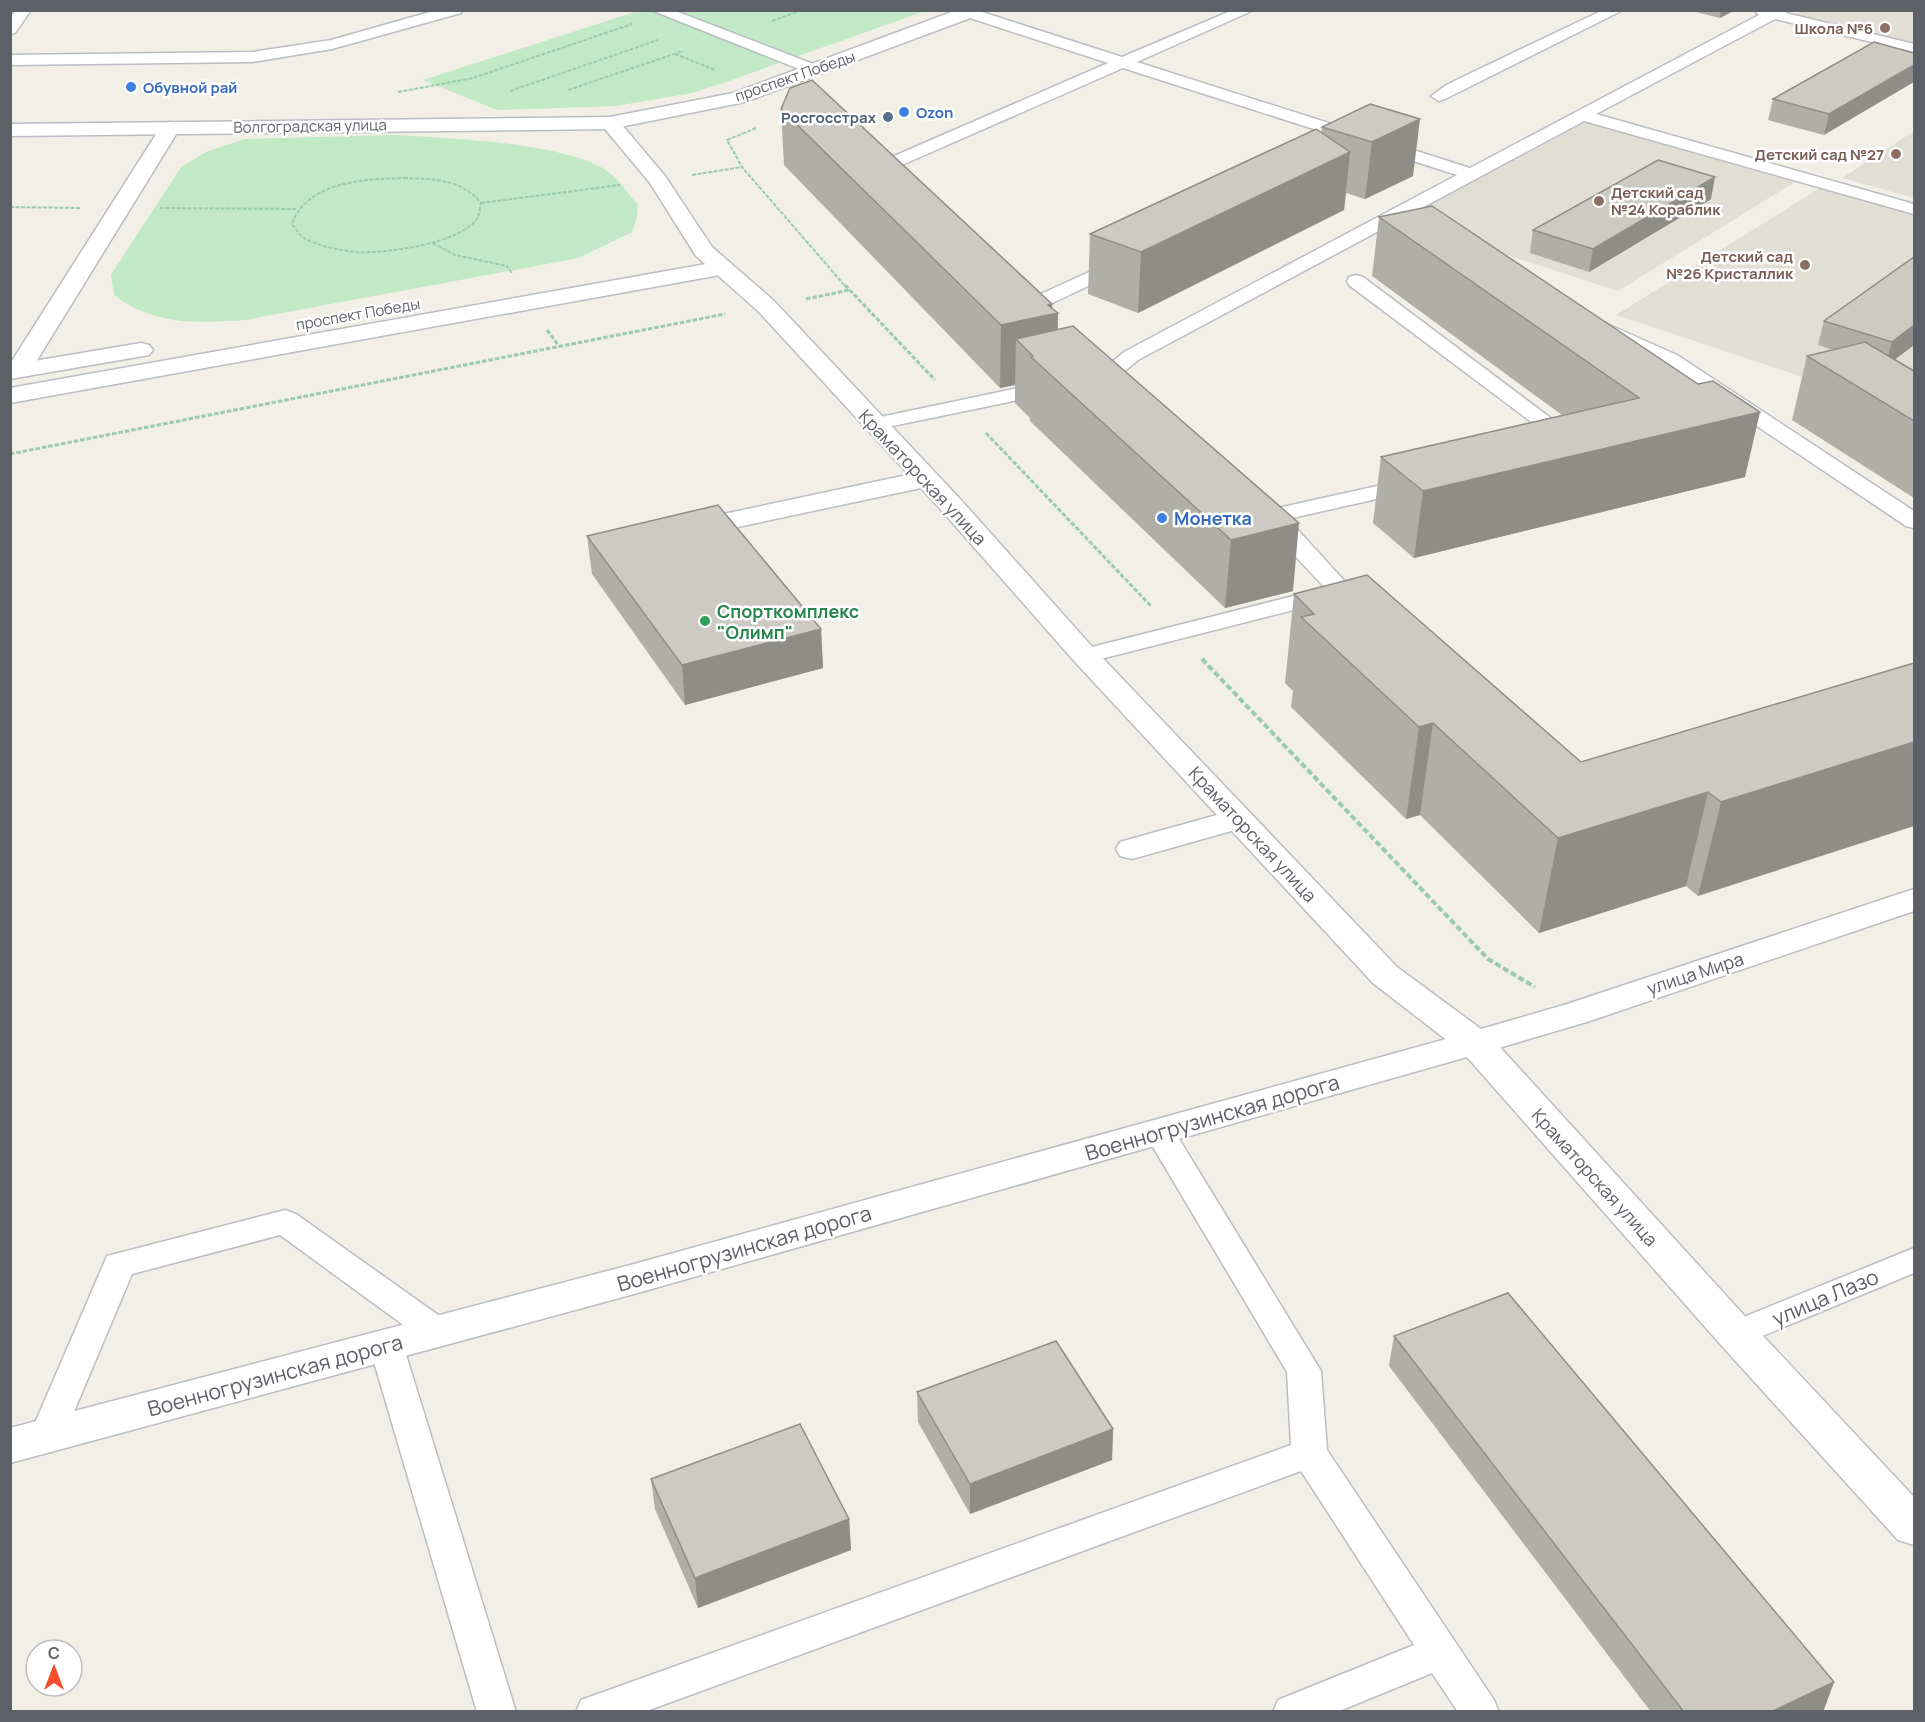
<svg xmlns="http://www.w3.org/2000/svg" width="1925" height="1722" viewBox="0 0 1925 1722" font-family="Manrope,sans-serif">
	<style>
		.education { fill: #e1dfd4 }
		.green { fill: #c1e9c5 }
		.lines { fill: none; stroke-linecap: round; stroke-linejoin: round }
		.service-casing { stroke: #babdc2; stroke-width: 3 }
		.minor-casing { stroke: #babdc2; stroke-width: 3 }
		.tertiary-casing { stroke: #babdc2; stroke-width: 3 }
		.secondary-casing { stroke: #bbbdc4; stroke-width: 3 }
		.path-far2 { stroke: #99cbad; stroke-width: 2; stroke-dasharray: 4 1.5; stroke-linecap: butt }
		.path-far1 { stroke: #99cbad; stroke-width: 3; stroke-dasharray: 4.5 2; stroke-linecap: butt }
		.path { stroke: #99cbad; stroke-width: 4; stroke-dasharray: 6 3; stroke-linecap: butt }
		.service { fill: #fff; fill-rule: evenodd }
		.minor { fill: #fff; fill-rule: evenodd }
		.tertiary { fill: #fff; fill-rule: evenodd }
		.secondary { fill: #fff; fill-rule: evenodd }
		.wall { fill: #afaea7 }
		.shaded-wall { fill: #8f8d88 }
		.building { fill: #cccac2; stroke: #8f8d88; stroke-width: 1.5 }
		.education-dot { fill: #8d6e63; stroke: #fff; stroke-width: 2 }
		.shop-dot { fill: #3f7fe0; stroke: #fff; stroke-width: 2 }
		.service-dot { fill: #5c6f8a; stroke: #fff; stroke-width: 2 }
		.leisure-dot { fill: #2e9e5b; stroke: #fff; stroke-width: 2 }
		.labels { text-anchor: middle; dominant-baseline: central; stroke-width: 5; stroke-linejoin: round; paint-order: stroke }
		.far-education-label { font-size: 15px; font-weight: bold; fill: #785e54; stroke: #fff; text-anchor: end }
		.far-street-label { font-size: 15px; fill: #5d6067; stroke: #fff }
		.far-shop-label { font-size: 15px; font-weight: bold; fill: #366cbe; stroke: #fff; text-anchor: start }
		.far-service-label { font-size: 15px; font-weight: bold; fill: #4e5e75; stroke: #fff; text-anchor: end }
		.street-label { font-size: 18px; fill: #5d6067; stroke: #fff }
		.shop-label { font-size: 18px; font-weight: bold; fill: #366cbe; stroke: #fff; text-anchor: start }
		.leisure-label { font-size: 18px; font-weight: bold; fill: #27864d; stroke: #fff; text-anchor: start }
		.near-street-label { font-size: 21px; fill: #5d6067; stroke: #fff }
	</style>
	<rect width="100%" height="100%" fill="#f1efe6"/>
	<g class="education">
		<path d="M 1803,10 L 1914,11 L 1914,43 L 1796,14 Z"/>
		<path d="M 1584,122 L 1795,182 L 1618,291 L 1399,220 Z"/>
		<path d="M 1914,131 L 1914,198 L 1842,178 Z"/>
		<path d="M 1820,188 L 1914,215 L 1914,368 L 1872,400 L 1616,315 Z"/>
	</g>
	<g class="green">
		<path d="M 638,11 L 925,11 L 723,83 L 692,93 L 616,106 L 497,110 L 423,80 Z"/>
		<path d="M 394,135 C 444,138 573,142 611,174 C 621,182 629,195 638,205 L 637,217 L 632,232 L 579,258 L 245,320 C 196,323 155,326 114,295 L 111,275 L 181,167 L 206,152 L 245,139 Z"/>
	</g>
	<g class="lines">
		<g class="service-casing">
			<g id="service">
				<path d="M 16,10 L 31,10 L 15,33 L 10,34 L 10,19 Z"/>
				<path d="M 437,10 L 463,10 L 461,13 L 332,49 L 252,62 L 10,65 L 10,55 L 252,52 L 331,40 Z"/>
				<path d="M 651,10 L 673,10 L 821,67 L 823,70 L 821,73 L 809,73 Z"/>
				<path d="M 963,10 L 976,10 L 1122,57 L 1233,10 L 1254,10 L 1137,62 L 1470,168 L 1759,15 L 1754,10 L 1787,10 L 1786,13 L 1914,44 L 1914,52 L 1775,19 L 1596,114 L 1914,204 L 1914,214 L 1584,121 L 1138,360 L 1120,375 L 1009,402 L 873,430 L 866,428 L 863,424 L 866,420 L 1009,390 L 1106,367 L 1124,352 L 1457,175 L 1123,68 L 902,165 L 918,183 L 915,187 C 901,190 890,175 883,164 L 885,160 L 1108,63 L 964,16 L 962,13 Z"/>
				<path d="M 1603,10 L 1623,10 L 1445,99 L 1439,101 L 1431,96 L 1448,84 Z"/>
				<path d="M 1122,257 L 1129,259 L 1131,263 L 1129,267 L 1035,311 L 1021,311 L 1018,307 L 1021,303 Z"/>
				<path d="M 1356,275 L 1363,277 L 1576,437 L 1579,441 L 1576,445 L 1569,447 L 1562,445 L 1349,285 L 1347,281 L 1349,277 Z"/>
				<path d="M 1605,323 L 1677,355 L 1914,511 L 1914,528 L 1906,526 L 1663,363 L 1598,333 L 1595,329 L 1598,325 Z"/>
				<path d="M 1413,478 L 1421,479 L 1424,484 L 1421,489 L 1288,519 L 1349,586 L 1353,591 L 1349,596 L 1085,663 L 1076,661 L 1073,656 L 1076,651 L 1325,588 L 1249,506 L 1246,501 L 1249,496 C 1263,493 1268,500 1278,508 Z"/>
				<path d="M 1159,1121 L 1170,1124 L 1321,1371 L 1327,1450 L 1494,1700 L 1499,1712 L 1458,1712 L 1432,1673 L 1337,1712 L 1273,1712 L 1278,1700 L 1414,1645 L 1301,1471 L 644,1712 L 576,1712 L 581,1700 L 1291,1445 L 1287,1372 L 1144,1132 L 1148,1124 Z"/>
				<path d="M 285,1210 L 296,1214 L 448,1322 L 453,1331 L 448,1340 L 436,1344 L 424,1340 L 280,1235 L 132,1274 L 59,1447 L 47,1451 L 35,1447 L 29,1437 L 107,1256 Z"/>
				<path d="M 1914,1248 L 1914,1273 L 1736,1347 L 1724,1343 L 1719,1334 L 1724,1325 Z"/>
				<path d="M 386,1332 L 398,1336 L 403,1345 L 516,1712 L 477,1712 L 369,1345 L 374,1336 Z"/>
			</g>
		</g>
		<g class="minor-casing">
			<g id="minor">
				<path d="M 926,471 L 935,473 L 939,479 L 935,485 L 733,528 L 723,526 L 719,520 L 723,514 L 733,512 Z"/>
				<path d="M 1238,809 L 1249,812 L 1254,819 L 1249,826 L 1132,859 L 1120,856 L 1116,849 L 1120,842 Z"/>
				<path d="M 1475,1031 L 1488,1034 L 1751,1323 L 1914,1497 L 1914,1545 L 1898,1540 L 1721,1345 L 1467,1057 L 634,1294 L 10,1463 L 10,1428 L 634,1264 Z"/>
			</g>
		</g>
		<g class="tertiary-casing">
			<g id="tertiary">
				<path d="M 610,117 L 617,119 L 665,176 L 712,247 L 774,301 L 961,500 L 1095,650 L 1397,967 L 1481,1029 L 1564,1005 L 1914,889 L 1914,911 L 1590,1021 L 1475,1055 L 1462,1052 L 1373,983 L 1075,662 L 943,512 L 758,311 L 696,256 L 650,183 L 600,123 L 603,119 Z"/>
				<path d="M 170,122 L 177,124 L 180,128 L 31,370 L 28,375 L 19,377 L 10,375 L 10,364 L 160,128 L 163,124 Z"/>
			</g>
		</g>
		<g class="secondary-casing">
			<g id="secondary">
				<path d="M 957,10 L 984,10 L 981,14 L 745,102 L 610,129 L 10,136 L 10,124 L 610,117 L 733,93 Z"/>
				<path d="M 723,261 L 731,263 L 734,268 L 731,273 L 10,403 L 10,388 Z"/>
				<path d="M 141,343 L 149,345 L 153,350 L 149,355 L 10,379 L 10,365 Z"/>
			</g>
		</g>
		<g class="path-far2">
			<path d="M 772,21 L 802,10"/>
			<path d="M 675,54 L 715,70"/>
			<path d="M 568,90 L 683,51"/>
			<path d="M 510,91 L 658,40"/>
			<path d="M 398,92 L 473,78 L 632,24"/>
			<path d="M 756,128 L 727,140 L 742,167 L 846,287"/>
			<path d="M 692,175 L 742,167"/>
			<path d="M 404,178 C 433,179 462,179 481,203 C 480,207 480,213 478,217 C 464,243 385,254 357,252 C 340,250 320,247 304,238 C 299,235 296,229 292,224 C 307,181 366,179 404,178 Z"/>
			<path d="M 481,203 L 620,185"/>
			<path d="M 10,207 L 80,208"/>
			<path d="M 160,208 L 297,209"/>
			<path d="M 433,243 L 455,255 L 507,266 L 512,273"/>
		</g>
		<g class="path-far1">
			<path d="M 845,285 L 935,380"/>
			<path d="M 806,299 L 849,290"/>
			<path d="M 547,330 L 559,346"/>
			<path d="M 986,433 L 1151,606"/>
			<path d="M 10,454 L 725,314"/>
		</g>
		<path class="path" d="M 1202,659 L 1488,959 L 1535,987"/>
		<use href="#service" class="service"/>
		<use href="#minor" class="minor"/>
		<use href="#tertiary" class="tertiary"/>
		<use href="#secondary" class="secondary"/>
	</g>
	<g class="wall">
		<path d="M 1688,10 L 1735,10 L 1720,18 Z"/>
		<path d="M 1874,42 L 1824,135 L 1768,120 L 1773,99 Z"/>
		<path d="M 1370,104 L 1413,176 L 1365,199 L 1346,193 L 1344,210 L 1138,313 L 1088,294 L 1090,234 L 1321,133 L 1322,127 Z"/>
		<path d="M 781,109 L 1052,304 L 1052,308 L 1058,330 L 1293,591 L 1225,608 L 1030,421 L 1030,418 L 1015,403 L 1015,385 L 1000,388 L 784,165 Z"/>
		<path d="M 1711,199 L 1589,272 L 1530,253 L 1533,230 Z"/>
		<path d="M 1432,206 L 1745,477 L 1414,558 L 1373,523 L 1381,457 L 1562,415 L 1372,276 L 1379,217 Z"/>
		<path d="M 1914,257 L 1914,345 L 1895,359 L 1914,371 L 1914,498 L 1792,420 L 1807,356 L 1833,350 L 1818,345 L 1824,321 Z"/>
		<path d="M 587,536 L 821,629 L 823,668 L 685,705 L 592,574 Z"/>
		<path d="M 1294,594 L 1581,762 L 1914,663 L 1698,896 L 1686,886 L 1539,933 L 1420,815 L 1406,819 L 1291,707 L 1293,691 L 1285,683 Z"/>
		<path d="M 1394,1336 L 1834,1682 L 1823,1712 L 1651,1712 L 1389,1366 Z"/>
		<path d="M 917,1392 L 1113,1429 L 1112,1460 L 970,1514 L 918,1422 Z"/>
		<path d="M 651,1479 L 849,1519 L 851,1550 L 698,1608 L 655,1509 Z"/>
	</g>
	<g class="shaded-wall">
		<path d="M 1721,10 L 1735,10 L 1720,18 Z"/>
		<path d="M 1914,65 L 1914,82 L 1824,135 L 1829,114 Z"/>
		<path d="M 1420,119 L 1413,176 L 1365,199 L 1372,142 Z"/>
		<path d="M 1350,152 L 1344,210 L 1138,313 L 1141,252 Z"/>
		<path d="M 1715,177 L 1711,199 L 1589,272 L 1593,249 Z"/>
		<path d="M 1052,304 L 1052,314 L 1058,313 L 1057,376 L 1033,356 L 1016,339 L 1015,385 L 1000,388 L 1001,325 L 1048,305 Z"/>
		<path d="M 1914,325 L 1914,345 L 1885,367 L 1892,342 Z"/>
		<path d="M 1760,412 L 1745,477 L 1414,558 L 1423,491 Z"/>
		<path d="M 1299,523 L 1293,591 L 1225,608 L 1231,540 Z"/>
		<path d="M 821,629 L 823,668 L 685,705 L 682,665 Z"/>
		<path d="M 1433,723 L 1420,815 L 1406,819 L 1419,727 Z"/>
		<path d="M 1914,742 L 1914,826 L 1698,896 L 1721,802 Z"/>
		<path d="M 1708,792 L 1686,886 L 1539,933 L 1558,838 Z"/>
		<path d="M 1113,1429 L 1112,1460 L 970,1514 L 970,1484 Z"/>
		<path d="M 849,1519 L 851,1550 L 698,1608 L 695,1578 Z"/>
		<path d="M 1834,1682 L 1823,1712 L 1771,1712 Z"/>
	</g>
	<g class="building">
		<path d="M 1874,42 L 1914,53 L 1914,65 L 1829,114 L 1773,99 Z"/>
		<path d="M 812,80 L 1052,304 L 1048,305 L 1058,313 L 1001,325 L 781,109 L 790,88 Z"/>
		<path d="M 1370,104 L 1420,119 L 1372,142 L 1322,127 Z"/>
		<path d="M 1316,129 L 1350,152 L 1141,252 L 1090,234 Z"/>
		<path d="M 1658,160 L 1715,177 L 1593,249 L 1533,230 Z"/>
		<path d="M 1432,206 L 1698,384 L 1713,381 L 1760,412 L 1423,491 L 1381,457 L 1639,398 L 1379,217 Z"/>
		<path d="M 1914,257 L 1914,325 L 1892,342 L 1824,321 Z"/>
		<path d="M 1073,326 L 1299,523 L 1231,540 L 1031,357 L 1033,356 L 1016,339 Z"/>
		<path d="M 1865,342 L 1914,371 L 1914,421 L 1807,356 Z"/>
		<path d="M 718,505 L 821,629 L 682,665 L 587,536 Z"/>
		<path d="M 1367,575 L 1581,762 L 1914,663 L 1914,742 L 1721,802 L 1708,792 L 1558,838 L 1433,723 L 1419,727 L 1301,617 L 1314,614 L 1294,594 Z"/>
		<path d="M 1508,1293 L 1834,1682 L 1771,1712 L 1684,1712 L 1394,1336 Z"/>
		<path d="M 1056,1341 L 1113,1429 L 970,1484 L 917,1392 Z"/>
		<path d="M 800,1424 L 849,1519 L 695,1578 L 651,1479 Z"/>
	</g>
	<g class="education-dot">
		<circle cx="1885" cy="28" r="6"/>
		<circle cx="1896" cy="154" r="6"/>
		<circle cx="1599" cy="201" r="6"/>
		<circle cx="1805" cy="265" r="6"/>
	</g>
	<g class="shop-dot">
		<circle cx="131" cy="87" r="6"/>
		<circle cx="904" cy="112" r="6"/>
		<circle cx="1162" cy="518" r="6"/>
	</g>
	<circle class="service-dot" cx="888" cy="117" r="6"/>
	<circle class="leisure-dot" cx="705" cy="621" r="6"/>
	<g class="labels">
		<g class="far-education-label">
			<text x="1873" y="28">Школа №6</text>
			<text x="1884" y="154">Детский сад №27</text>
			<text x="1611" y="192" text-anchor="start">Детский сад<tspan x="1611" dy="17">№24 Кораблик</tspan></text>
			<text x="1793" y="256">Детский сад<tspan x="1793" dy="17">№26 Кристаллик</tspan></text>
		</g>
		<g class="far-street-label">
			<text transform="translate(795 76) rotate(-19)">проспект Победы</text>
			<text transform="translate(310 126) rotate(-1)">Волгоградская улица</text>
			<text transform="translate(358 314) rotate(-10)">проспект Победы</text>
		</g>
		<g class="far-shop-label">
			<text x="143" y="87">Обувной рай</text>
			<text x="916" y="112">Ozon</text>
		</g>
		<g class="far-service-label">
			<text x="876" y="117">Росгосстрах</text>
		</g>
		<g class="street-label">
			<text transform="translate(923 477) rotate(47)">Краматорская улица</text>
			<text transform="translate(1253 834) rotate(47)">Краматорская улица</text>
			<text transform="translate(1695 973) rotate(-18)">улица Мира</text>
			<text transform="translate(1595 1177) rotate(48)">Краматорская улица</text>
		</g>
		<g class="shop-label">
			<text x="1174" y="518">Монетка</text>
		</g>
		<g class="leisure-label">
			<text x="717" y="611">Спорткомплекс<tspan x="717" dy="21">"Олимп"</tspan></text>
		</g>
		<g class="near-street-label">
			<text transform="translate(1212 1117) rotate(-16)">Военногрузинская дорога</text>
			<text transform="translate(744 1248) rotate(-16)">Военногрузинская дорога</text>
			<text transform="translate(1825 1297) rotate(-23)">улица Лазо</text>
			<text transform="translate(275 1375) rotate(-15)">Военногрузинская дорога</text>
		</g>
	</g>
	<rect width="1925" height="1722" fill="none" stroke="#5d6067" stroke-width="24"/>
	<g transform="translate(54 1668)"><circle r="28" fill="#ffffff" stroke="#bebfc2" stroke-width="1.5"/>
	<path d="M0-4.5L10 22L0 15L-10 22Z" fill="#f54e28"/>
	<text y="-9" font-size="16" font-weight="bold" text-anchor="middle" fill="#5d6067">С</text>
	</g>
</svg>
